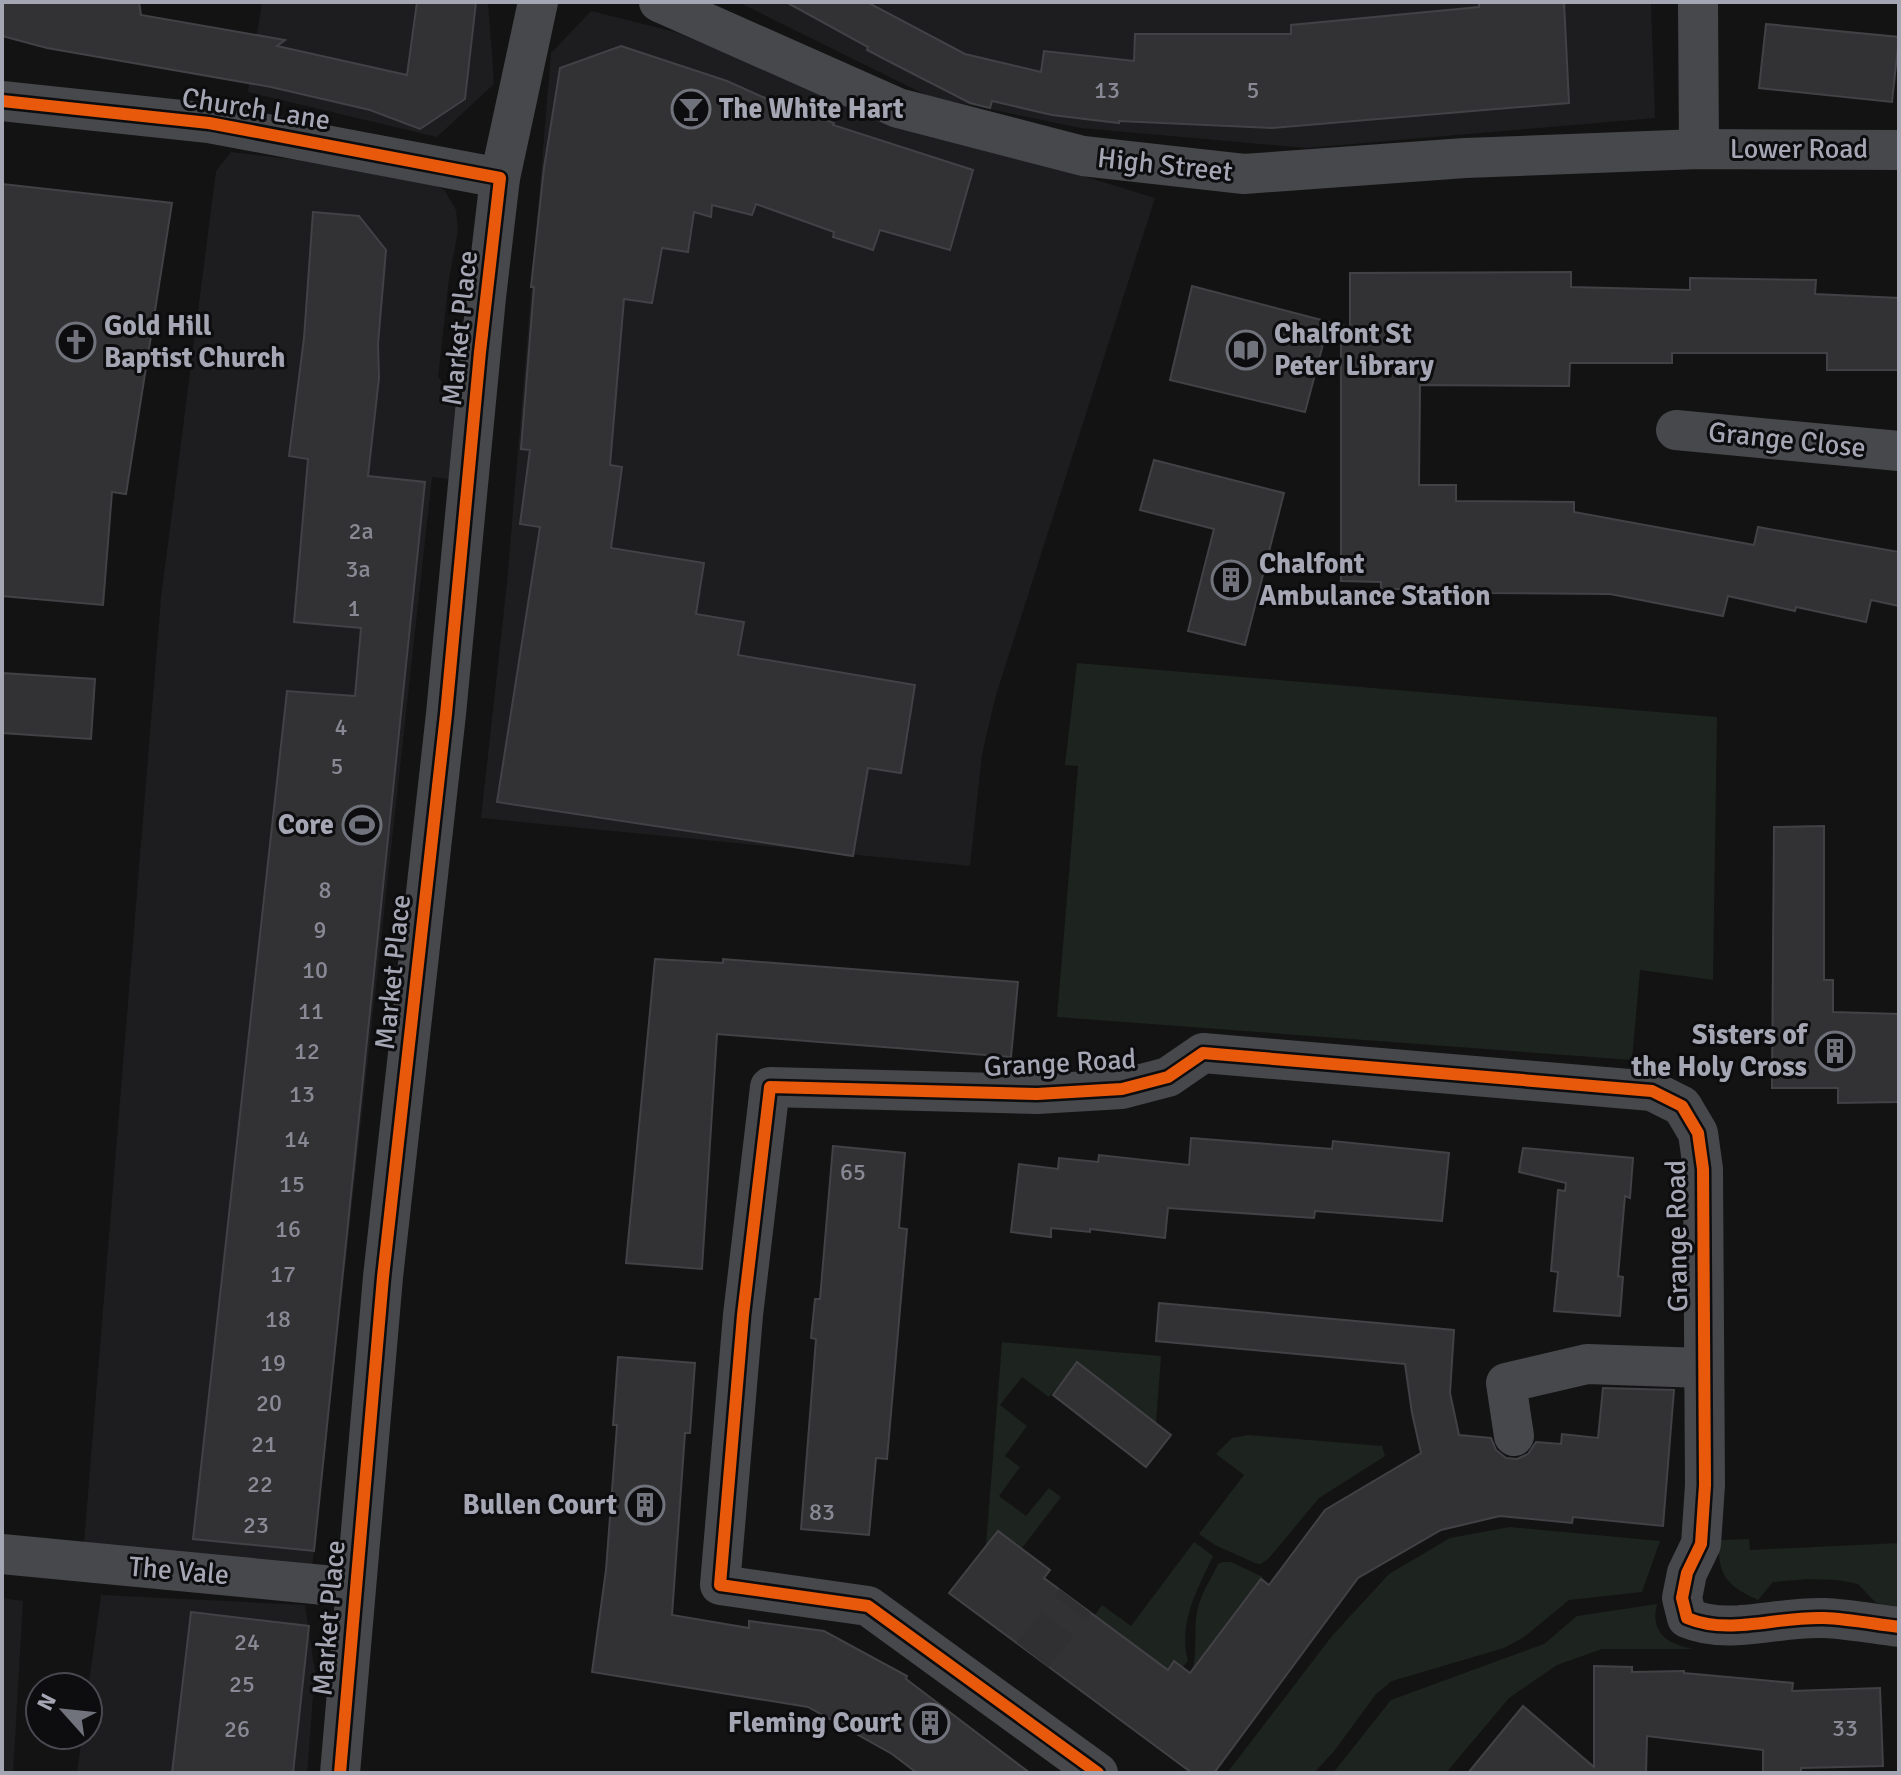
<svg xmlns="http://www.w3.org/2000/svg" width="1901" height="1775" viewBox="0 0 1901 1775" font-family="Signika,sans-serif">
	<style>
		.built { fill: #1d1d1f }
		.green { fill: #1d231e }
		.building { fill: #323234; stroke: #424246; stroke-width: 2 }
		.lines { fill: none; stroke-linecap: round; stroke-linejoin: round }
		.minor-tunnel { stroke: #303033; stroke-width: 40; stroke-dasharray: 40 20; stroke-linecap: butt }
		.minor { stroke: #47484c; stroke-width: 40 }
		.cycleway-casing { stroke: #0d0d0f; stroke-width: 17 }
		.cycleway { stroke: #e8590c; stroke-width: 12 }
		.labels { text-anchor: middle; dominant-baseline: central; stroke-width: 6; stroke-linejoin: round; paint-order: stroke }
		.number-label { font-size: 24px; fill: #888994 }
		.street-label { font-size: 28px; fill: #a4a6b4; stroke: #0d0d0f }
		.poi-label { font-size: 28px; font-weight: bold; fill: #a4a6b4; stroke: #0d0d0f; text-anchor: start }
	</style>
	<rect width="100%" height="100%" fill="#131313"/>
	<g class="built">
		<path d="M 262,2 L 488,2 L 494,84 L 437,137 L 248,92 Z"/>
		<path d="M 738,2 L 1651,2 L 1655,118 L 1307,148 L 1081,128 L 930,97 Z"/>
		<path d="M 591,11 L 675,32 L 888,116 L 1155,198 L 996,695 L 982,754 L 970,866 L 481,818 L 507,583 L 551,53 Z"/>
		<path d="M 231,152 L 366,168 L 429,181 L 445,191 L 456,210 L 458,231 L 449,279 L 438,377 L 456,397 L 449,479 L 432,477 L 312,1568 L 84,1543 L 161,598 L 216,171 Z"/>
		<path d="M 101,1595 L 305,1605 L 315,1672 L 307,1773 L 77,1773 L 82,1735 L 88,1735 L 88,1690 Z"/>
		<path d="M 2,1598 L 23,1601 L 13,1773 L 2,1773 Z"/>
	</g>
	<g class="green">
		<path d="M 1077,663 L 1717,717 L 1713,980 L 1640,970 L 1632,1060 L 1057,1017 L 1078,766 L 1065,765 Z"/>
		<path d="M 1002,1342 L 1161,1356 L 1156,1423 L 1078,1362 L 1049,1397 L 1022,1377 L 1000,1405 L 1027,1426 L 1005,1456 L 1020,1467 L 999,1496 L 1026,1516 L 1049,1488 L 1061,1497 L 1022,1548 L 998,1531 L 986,1545 Z"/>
		<path d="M 1248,1435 L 1382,1446 L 1385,1456 L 1319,1498 L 1269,1558 L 1261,1564 L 1255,1563 L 1215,1545 L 1199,1534 L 1244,1475 L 1216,1454 L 1232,1438 Z"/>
		<path d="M 1510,1527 L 1660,1541 L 1642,1592 L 1569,1600 L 1524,1637 L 1504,1648 L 1392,1681 L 1376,1694 L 1335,1750 L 1314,1773 L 1227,1773 L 1332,1636 L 1389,1574 L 1450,1538 Z"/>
		<path d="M 1749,1539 L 1750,1550 L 1899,1543 L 1899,1607 L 1876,1603 L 1858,1584 L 1838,1580 L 1808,1579 L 1773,1582 L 1758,1600 C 1727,1586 1717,1575 1719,1540 Z"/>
		<path d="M 1194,1542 L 1213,1556 C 1197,1590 1178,1623 1188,1661 L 1183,1667 L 1174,1661 L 1168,1670 L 1095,1615 L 1102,1605 L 1131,1626 Z"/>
		<path d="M 1223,1562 L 1231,1562 L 1263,1577 L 1191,1672 C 1199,1659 1192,1624 1199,1604 C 1203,1591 1212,1577 1218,1564 Z"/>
		<path d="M 1657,1604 C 1650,1634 1668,1644 1693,1649 L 1602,1649 L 1557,1665 L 1509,1698 L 1446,1773 L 1333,1773 L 1391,1700 L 1544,1644 L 1577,1616 Z"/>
	</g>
	<g class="building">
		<path d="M 2,2 L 139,2 L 141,15 L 285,40 L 277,46 L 407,75 L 417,2 L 476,2 L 465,99 L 420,129 L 370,110 L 271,87 L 47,48 L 2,36 Z"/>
		<path d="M 786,2 L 867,2 L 965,54 L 1041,72 L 1044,51 L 1134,61 L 1135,34 L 1291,34 L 1291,25 L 1479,7 L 1479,2 L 1564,2 L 1569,103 L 1272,128 L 1119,121 L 1119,123 L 1052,115 L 992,101 L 990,108 L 970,103 L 896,65 L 867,50 L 868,47 Z"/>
		<path d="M 1766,24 L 1899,37 L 1892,102 L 1759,88 Z"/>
		<path d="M 621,46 L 727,81 L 785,107 L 834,123 L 833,125 L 973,170 L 950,250 L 880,230 L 873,250 L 833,237 L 834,232 L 756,204 L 752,215 L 712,205 L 711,217 L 694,212 L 688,252 L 662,248 L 652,303 L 624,299 L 610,465 L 622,467 L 611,548 L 704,563 L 696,614 L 744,622 L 738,655 L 915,685 L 901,773 L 868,768 L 853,856 L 497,802 L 540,527 L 520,524 L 530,450 L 521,449 L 534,287 L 531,287 L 544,168 L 560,68 Z"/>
		<path d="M 2,184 L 172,203 L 126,494 L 112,492 L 103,605 L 2,596 Z"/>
		<path d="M 313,212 L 359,216 L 386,250 L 378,344 L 379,378 L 368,476 L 425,482 L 314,1551 L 193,1539 L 287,691 L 355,696 L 361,628 L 294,622 L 308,459 L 289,456 L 304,338 Z"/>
		<path d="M 1571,272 L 1571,287 L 1690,290 L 1690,278 L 1816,280 L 1815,294 L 1899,298 L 1899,370 L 1827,370 L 1827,353 L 1672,353 L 1672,363 L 1570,363 L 1569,386 L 1420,385 L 1419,485 L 1456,485 L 1456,501 L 1574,502 L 1574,512 L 1754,545 L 1758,527 L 1899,552 L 1899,606 L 1871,600 L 1866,622 L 1796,607 L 1795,611 L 1728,596 L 1723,616 L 1610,594 L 1485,593 L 1485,589 L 1381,589 L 1381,582 L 1341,581 L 1341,325 L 1350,327 L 1350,273 Z"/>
		<path d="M 1192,286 L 1329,322 L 1305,412 L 1170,380 Z"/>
		<path d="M 1154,460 L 1284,493 L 1245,645 L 1188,631 L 1214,529 L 1140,510 Z"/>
		<path d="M 2,673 L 95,679 L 91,739 L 2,733 Z"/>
		<path d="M 1824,826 L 1824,980 L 1833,980 L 1833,1012 L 1899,1014 L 1899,1102 L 1838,1103 L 1838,1088 L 1772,1088 L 1774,827 Z"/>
		<path d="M 655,959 L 723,963 L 723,959 L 1018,982 L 1011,1057 L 717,1034 L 702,1269 L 626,1263 Z"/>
		<path d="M 1191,1138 L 1332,1149 L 1333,1141 L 1449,1153 L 1442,1221 L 1315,1211 L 1314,1218 L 1168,1208 L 1165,1238 L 1090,1229 L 1090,1232 L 1051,1228 L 1051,1237 L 1011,1232 L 1019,1164 L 1058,1169 L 1059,1158 L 1098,1162 L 1099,1155 L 1189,1165 Z"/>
		<path d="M 833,1146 L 905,1153 L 899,1228 L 907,1229 L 887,1459 L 876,1458 L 869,1535 L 801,1529 L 816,1339 L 811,1338 L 815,1299 L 820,1299 Z"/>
		<path d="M 1523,1148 L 1633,1158 L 1630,1198 L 1625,1196 L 1618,1276 L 1623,1277 L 1620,1316 L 1554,1311 L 1558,1272 L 1551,1271 L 1558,1190 L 1565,1191 L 1566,1183 L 1519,1172 Z"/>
		<path d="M 1159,1303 L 1454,1330 L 1450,1393 L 1459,1435 L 1491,1438 L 1496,1450 L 1506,1458 L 1517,1459 L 1528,1454 L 1536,1442 L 1561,1444 L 1562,1434 L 1598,1438 L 1603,1388 L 1674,1390 L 1663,1526 L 1573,1517 L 1572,1523 L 1500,1516 L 1441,1530 L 1358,1578 L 1214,1773 L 1192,1773 L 949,1593 L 998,1531 L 1050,1570 L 1044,1578 L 1168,1670 L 1174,1661 L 1190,1673 L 1261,1579 L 1269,1585 L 1325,1510 L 1421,1453 L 1412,1413 L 1405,1364 L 1156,1341 Z"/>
		<path d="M 618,1357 L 695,1363 L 690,1433 L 685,1433 L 672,1615 L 749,1628 L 749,1621 L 824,1631 L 907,1676 L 906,1679 L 1030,1773 L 917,1773 L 892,1754 L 808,1707 L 592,1672 L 606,1570 L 617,1425 L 613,1425 Z"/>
		<path d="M 1077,1362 L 1171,1435 L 1146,1467 L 1053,1395 Z"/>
		<path d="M 191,1612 L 309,1626 L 293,1773 L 172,1773 Z"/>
		<path d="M 1594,1666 L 1632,1667 L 1632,1672 L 1684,1671 L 1684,1673 L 1793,1683 L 1792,1691 L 1880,1688 L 1883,1766 L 1801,1768 L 1801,1773 L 1763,1773 L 1763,1750 L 1647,1736 L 1646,1773 L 1468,1773 L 1523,1706 L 1594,1767 Z"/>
	</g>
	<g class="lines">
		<path class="minor-tunnel" d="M 1033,1655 L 1075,1601"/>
		<g class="minor">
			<path d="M 659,2 L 898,108 L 1083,156 L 1244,174 L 1465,158 L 1699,149 L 1899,150"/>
			<path d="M 1698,2 L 1699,149"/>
			<path d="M 2,101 L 209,123 L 500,178"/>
			<path d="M 1676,430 L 1899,451"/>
			<path d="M 1514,1436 L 1506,1383 L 1587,1364 L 1703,1368"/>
			<path d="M 2,1554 L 355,1588"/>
			<path d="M 340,1773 L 383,1277 L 446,714 L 486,297 L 500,178 L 538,2"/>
			<path d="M 1098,1773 L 868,1606 L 720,1585 L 743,1315 L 770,1087 L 1037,1094 L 1122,1089 L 1168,1077 L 1203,1053 L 1652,1091 L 1682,1106 L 1698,1133 L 1703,1169 L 1705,1485 L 1701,1544 L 1687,1573 L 1682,1598 L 1687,1618 C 1730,1636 1777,1616 1824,1618 C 1849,1619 1874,1624 1899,1627"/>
		</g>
		<g class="cycleway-casing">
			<g id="cycleway">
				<path d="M 2,101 L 209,123 L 500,178 L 480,352 L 446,714 L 383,1277 L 340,1773"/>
				<path d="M 1098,1773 L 868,1606 L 720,1585 L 743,1315 L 770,1087 L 1037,1094 L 1122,1089 L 1168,1077 L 1203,1053 L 1652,1091 L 1682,1106 L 1698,1133 L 1703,1169 L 1705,1485 L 1701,1544 L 1687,1573 L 1682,1598 L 1687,1618 C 1730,1636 1777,1616 1824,1618 C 1849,1619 1874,1624 1899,1627"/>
			</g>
		</g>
		<use href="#cycleway" class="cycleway"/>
	</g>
	<defs>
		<g id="bar-ring" transform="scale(2)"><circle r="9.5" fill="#0d0d0f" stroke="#71737c" stroke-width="1.5"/><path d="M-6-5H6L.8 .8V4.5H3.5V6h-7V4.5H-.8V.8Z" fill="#71737c"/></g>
		<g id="church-ring" transform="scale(2)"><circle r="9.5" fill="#0d0d0f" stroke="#71737c" stroke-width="1.5"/><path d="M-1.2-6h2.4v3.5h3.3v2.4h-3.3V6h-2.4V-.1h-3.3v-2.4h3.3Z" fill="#71737c"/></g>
		<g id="library-ring" transform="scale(2)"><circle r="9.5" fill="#0d0d0f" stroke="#71737c" stroke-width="1.5"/><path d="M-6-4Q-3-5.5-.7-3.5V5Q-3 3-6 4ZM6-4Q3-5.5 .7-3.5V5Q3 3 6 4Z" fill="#71737c"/></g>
		<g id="building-ring" transform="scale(2)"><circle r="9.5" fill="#0d0d0f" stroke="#71737c" stroke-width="1.5"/><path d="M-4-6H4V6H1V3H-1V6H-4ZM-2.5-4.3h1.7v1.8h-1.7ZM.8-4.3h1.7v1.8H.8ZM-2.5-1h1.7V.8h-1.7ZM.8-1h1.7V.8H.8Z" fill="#71737c"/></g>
		<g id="stadium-ring" transform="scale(2)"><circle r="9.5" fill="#0d0d0f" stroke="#71737c" stroke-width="1.5"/><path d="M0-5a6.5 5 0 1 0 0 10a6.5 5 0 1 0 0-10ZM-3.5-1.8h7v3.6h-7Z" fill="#71737c"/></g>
	</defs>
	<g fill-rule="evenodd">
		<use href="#bar-ring" x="691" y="109"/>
		<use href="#church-ring" x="76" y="342"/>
		<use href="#library-ring" x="1246" y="350"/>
		<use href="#building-ring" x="1231" y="580"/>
		<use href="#stadium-ring" x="362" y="825"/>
		<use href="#building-ring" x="1835" y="1051"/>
		<use href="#building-ring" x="645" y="1505"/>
		<use href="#building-ring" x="930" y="1723"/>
	</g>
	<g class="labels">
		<g class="number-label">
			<text x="1107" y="90">13</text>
			<text x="1253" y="90">5</text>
			<text x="361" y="531">2a</text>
			<text x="358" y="569">3a</text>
			<text x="354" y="608">1</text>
			<text x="341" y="727">4</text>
			<text x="337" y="766">5</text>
			<text x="325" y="890">8</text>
			<text x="320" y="930">9</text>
			<text x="315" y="970">10</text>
			<text x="311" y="1011">11</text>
			<text x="307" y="1051">12</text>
			<text x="302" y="1094">13</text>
			<text x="297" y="1139">14</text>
			<text x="853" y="1172">65</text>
			<text x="292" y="1184">15</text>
			<text x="288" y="1229">16</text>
			<text x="283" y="1274">17</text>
			<text x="278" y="1319">18</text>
			<text x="273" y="1363">19</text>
			<text x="269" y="1403">20</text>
			<text x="264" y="1444">21</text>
			<text x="260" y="1484">22</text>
			<text x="822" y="1512">83</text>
			<text x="256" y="1525">23</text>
			<text x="247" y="1642">24</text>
			<text x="242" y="1684">25</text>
			<text x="1845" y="1728">33</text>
			<text x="237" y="1729">26</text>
		</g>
		<g class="street-label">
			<text transform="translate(256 109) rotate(9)">Church Lane</text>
			<text x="1799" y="149">Lower Road</text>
			<text transform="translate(1165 165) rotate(6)">High Street</text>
			<text transform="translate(460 328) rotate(-84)">Market Place</text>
			<text transform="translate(1787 440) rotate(6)">Grange Close</text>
			<text transform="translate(393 972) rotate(-84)">Market Place</text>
			<text transform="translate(1060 1063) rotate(-3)">Grange Road</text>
			<text transform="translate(1677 1236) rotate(-91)">Grange Road</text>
			<text transform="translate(179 1571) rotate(5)">The Vale</text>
			<text transform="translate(329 1618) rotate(-85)">Market Place</text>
		</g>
		<g class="poi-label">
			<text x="719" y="109">The White Hart</text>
			<text x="104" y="326">Gold Hill<tspan x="104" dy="32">Baptist Church</tspan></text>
			<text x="1274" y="334">Chalfont St<tspan x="1274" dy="32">Peter Library</tspan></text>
			<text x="1259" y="564">Chalfont<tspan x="1259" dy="32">Ambulance Station</tspan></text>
			<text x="334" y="825" text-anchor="end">Core</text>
			<text x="1807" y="1035" text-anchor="end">Sisters of<tspan x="1807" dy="32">the Holy Cross</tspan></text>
			<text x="617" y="1505" text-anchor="end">Bullen Court</text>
			<text x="902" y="1723" text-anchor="end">Fleming Court</text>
		</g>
	</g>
	<rect width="1901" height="1775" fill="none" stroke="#a4a6b4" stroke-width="8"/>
	<g transform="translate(64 1711) rotate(297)"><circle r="38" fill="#0d0d0f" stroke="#494a51" stroke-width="2"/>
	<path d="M0-6L14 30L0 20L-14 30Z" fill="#71737c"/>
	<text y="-12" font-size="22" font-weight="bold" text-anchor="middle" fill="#a4a6b4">N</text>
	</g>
</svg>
